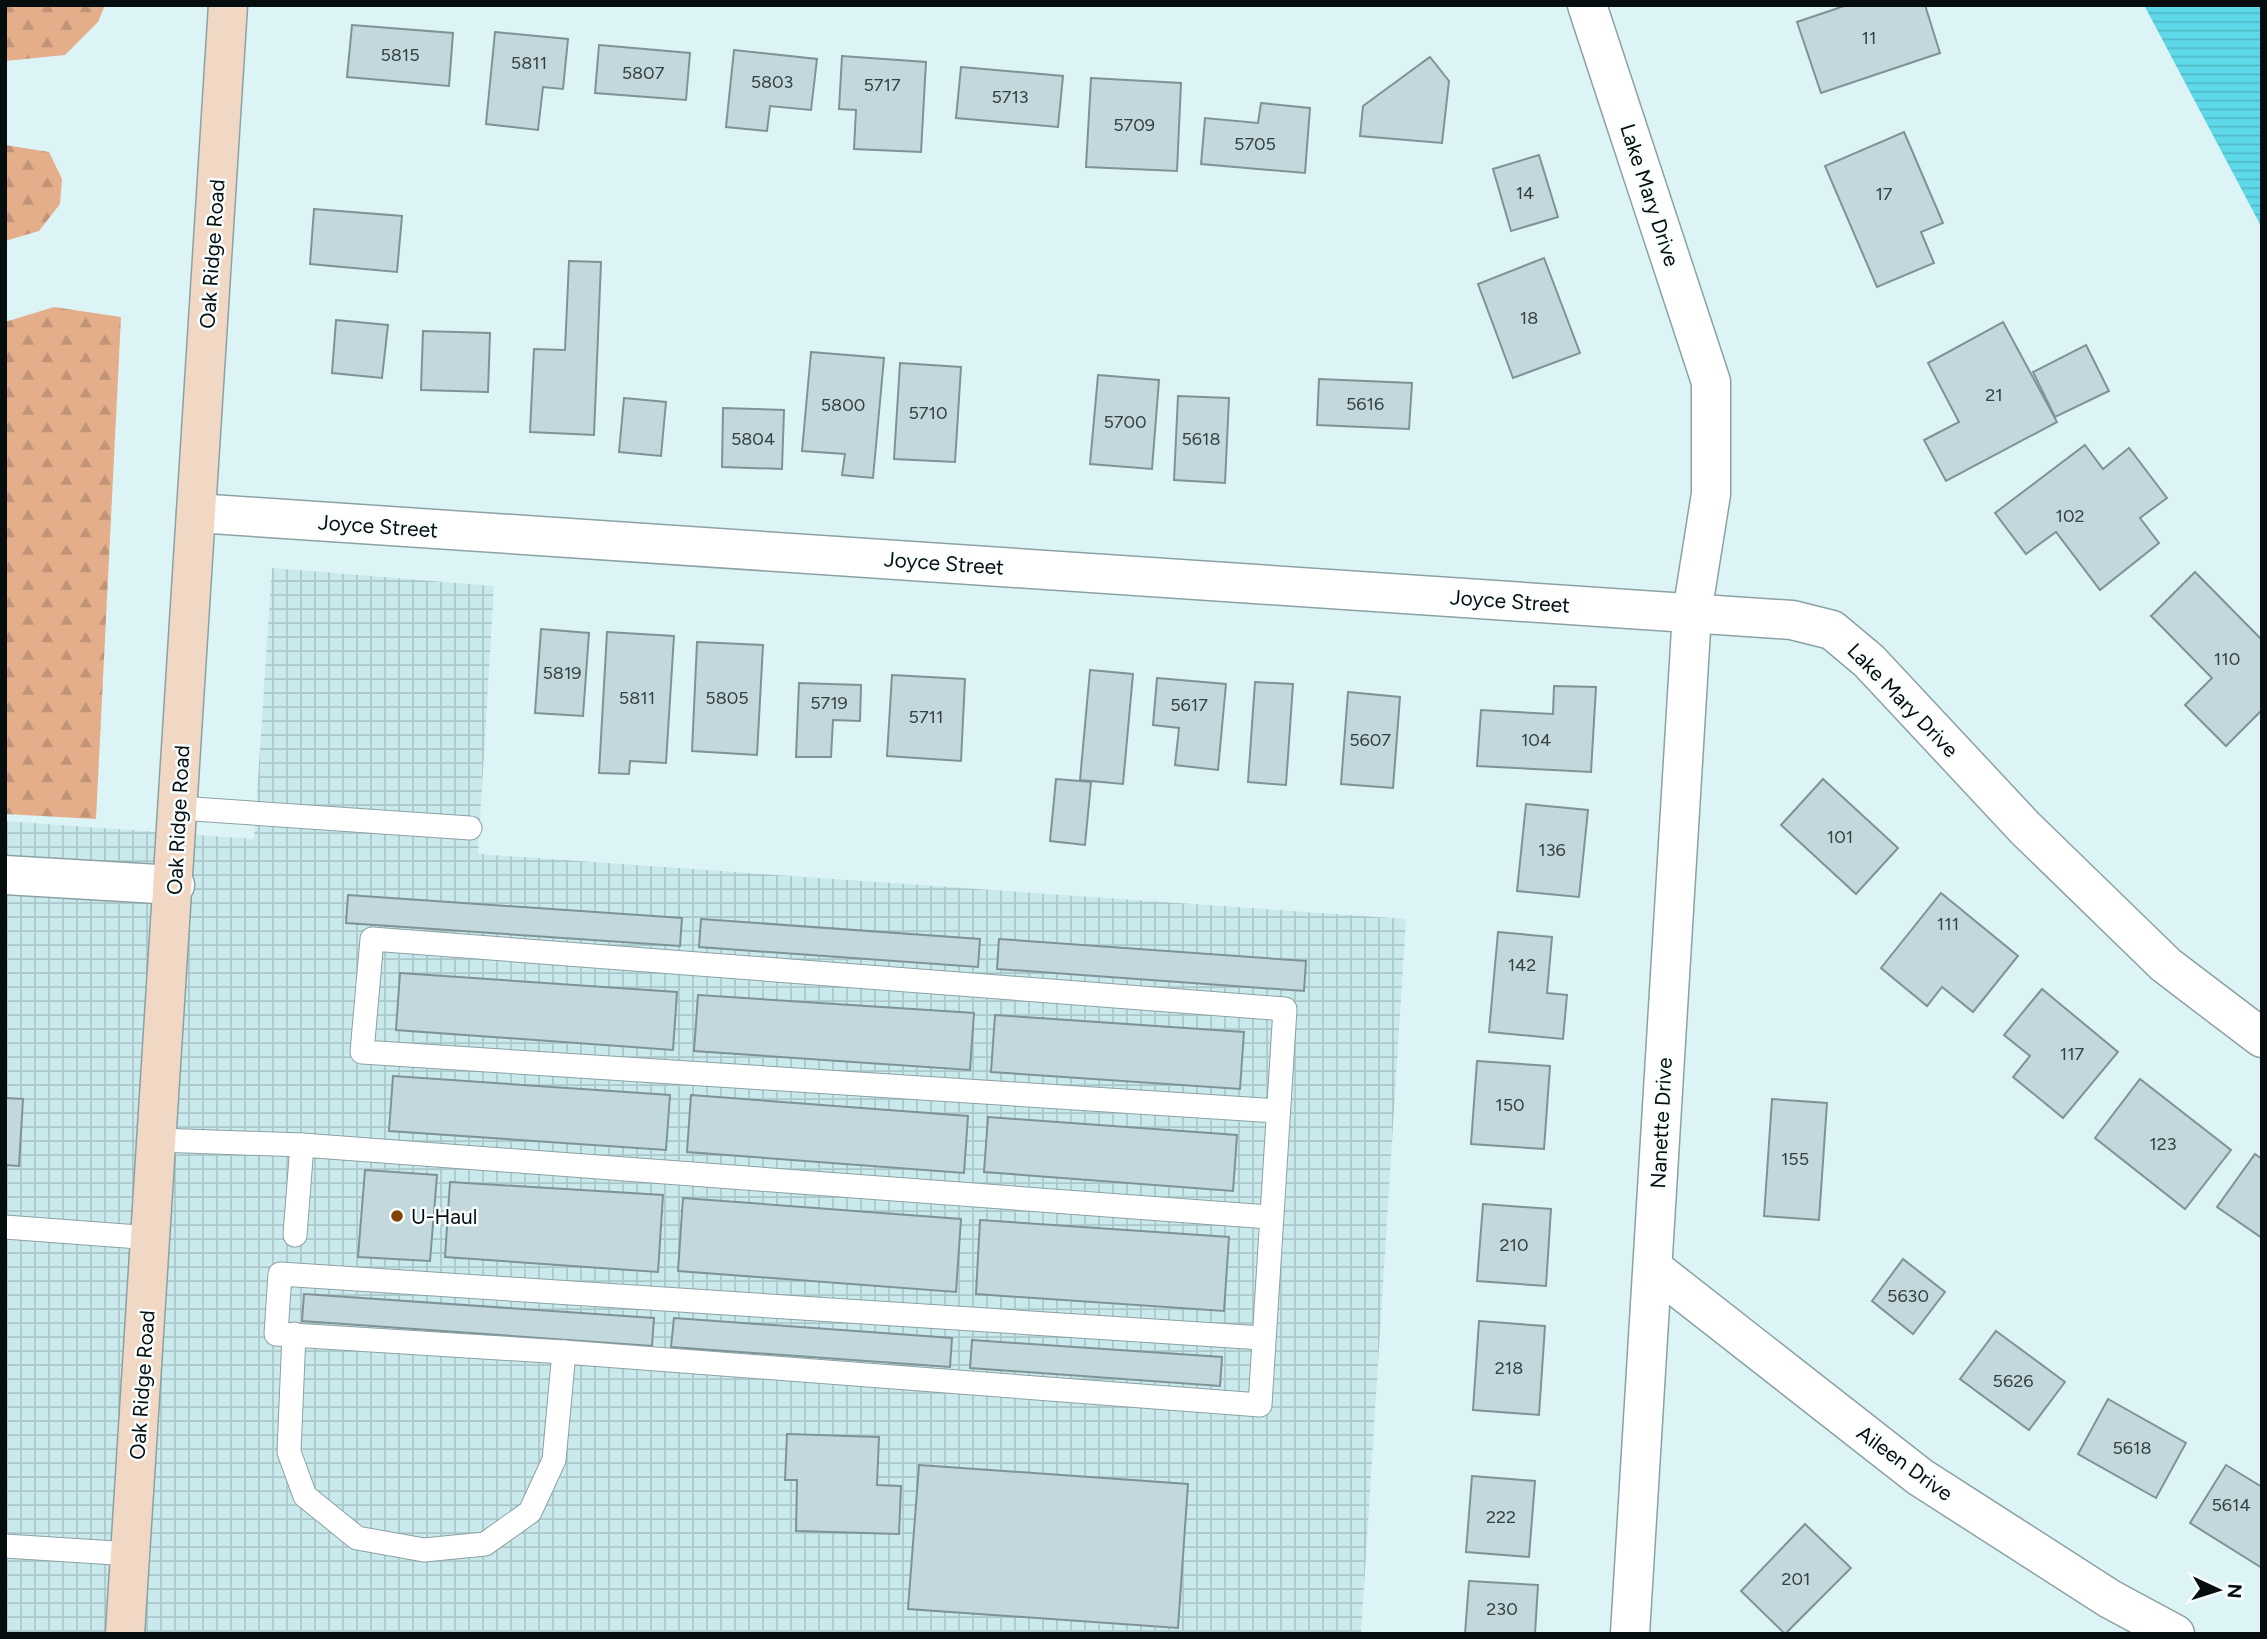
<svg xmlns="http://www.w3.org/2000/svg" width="2267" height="1639" viewBox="0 0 2267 1639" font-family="Figtree,sans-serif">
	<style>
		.industrial { fill: url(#industrial-grid) }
		.forest { fill: url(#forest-firs) }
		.water { fill: url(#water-rules) }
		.building { fill: #c3d8dc; stroke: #7f9396; stroke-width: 2 }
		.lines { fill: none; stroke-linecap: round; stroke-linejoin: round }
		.service-casing { stroke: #8ca1a4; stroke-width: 25 }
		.minor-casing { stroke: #8ca1a4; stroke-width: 41 }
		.secondary-casing { stroke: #8ca1a4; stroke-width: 41 }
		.service { stroke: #fff; stroke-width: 23 }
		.minor { stroke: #fff; stroke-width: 38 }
		.secondary { stroke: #f1d8c5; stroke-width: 38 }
		.poi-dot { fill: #834209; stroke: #f8fdfe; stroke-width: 2.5 }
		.labels { text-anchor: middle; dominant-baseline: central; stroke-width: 5; stroke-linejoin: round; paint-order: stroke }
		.number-label { font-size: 18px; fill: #354042 }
		.street-label { font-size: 21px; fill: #060d0e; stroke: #f8fdfe }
		.poi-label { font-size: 21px; fill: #060d0e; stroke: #f8fdfe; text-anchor: start }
	</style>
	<defs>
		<pattern id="industrial-grid" width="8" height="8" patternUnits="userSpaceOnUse" patternTransform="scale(1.75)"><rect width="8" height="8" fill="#c9e9ec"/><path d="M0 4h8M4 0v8" fill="none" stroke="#abc7c9"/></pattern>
		<pattern id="forest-firs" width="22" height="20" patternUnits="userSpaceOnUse" patternTransform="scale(1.75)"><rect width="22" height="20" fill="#e4ae8b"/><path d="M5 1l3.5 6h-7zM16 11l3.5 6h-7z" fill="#c29477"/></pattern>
		<pattern id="water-rules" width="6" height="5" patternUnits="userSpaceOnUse" patternTransform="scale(1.75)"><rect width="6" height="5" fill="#5ed9e9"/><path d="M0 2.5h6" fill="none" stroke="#50b9c7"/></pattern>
	</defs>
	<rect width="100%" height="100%" fill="#ddf4f7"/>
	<path class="industrial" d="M 272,568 L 494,586 L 478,854 L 1406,919 L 1361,1634 L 5,1634 L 5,821 L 254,839 Z"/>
	<g class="forest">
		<path d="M 5,5 L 105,5 L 98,22 L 65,55 L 5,61 Z"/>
		<path d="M 5,145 L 49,152 L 62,179 L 60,204 L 39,231 L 5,241 Z"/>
		<path d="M 54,307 L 121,317 L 96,819 L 5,814 L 5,322 Z"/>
	</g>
	<path class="water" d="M 2144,5 L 2262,5 L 2262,228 Z"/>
	<g class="building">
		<path d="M 1847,5 L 1925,5 L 1940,53 L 1821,93 L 1797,22 Z"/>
		<path d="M 352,25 L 453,33 L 449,86 L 347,77 Z"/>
		<path d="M 495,32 L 568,39 L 563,89 L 543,87 L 538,130 L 486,124 Z"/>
		<path d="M 599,45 L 690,53 L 686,100 L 595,93 Z"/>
		<path d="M 734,50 L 817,59 L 811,110 L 770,106 L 767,131 L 726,127 Z"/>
		<path d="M 842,56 L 926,62 L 921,152 L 854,149 L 856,110 L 839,109 Z"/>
		<path d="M 1430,57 L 1449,81 L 1442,143 L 1360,136 L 1363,106 Z"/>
		<path d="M 961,67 L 1063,76 L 1058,127 L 956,118 Z"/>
		<path d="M 1091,78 L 1181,83 L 1177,171 L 1086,167 Z"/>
		<path d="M 1261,103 L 1310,108 L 1305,173 L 1201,164 L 1205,118 L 1258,123 Z"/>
		<path d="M 1904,132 L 1943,223 L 1921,232 L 1934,263 L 1877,287 L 1825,166 Z"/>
		<path d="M 1539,155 L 1558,217 L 1511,231 L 1493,169 Z"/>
		<path d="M 314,209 L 402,216 L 397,272 L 310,264 Z"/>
		<path d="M 1544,258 L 1580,353 L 1513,378 L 1478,284 Z"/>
		<path d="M 569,261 L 601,262 L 594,435 L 530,432 L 534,349 L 565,350 Z"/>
		<path d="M 336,320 L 388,325 L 382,378 L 332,373 Z"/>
		<path d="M 2003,322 L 2057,422 L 1946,481 L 1924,440 L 1959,422 L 1928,363 Z"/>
		<path d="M 423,331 L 490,333 L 488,392 L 421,390 Z"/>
		<path d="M 2086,345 L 2109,391 L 2055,417 L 2033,372 Z"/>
		<path d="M 811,352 L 884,358 L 873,478 L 842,475 L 845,454 L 802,451 Z"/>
		<path d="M 900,363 L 961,367 L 955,462 L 894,459 Z"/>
		<path d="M 1098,375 L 1159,380 L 1152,469 L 1090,464 Z"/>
		<path d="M 1319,379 L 1412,383 L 1409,429 L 1317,425 Z"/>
		<path d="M 1178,396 L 1229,398 L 1225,483 L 1174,480 Z"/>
		<path d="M 624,398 L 666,402 L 661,456 L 619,452 Z"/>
		<path d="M 723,408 L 784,410 L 782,469 L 722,467 Z"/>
		<path d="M 2085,445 L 2103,469 L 2129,448 L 2167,498 L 2140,518 L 2159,543 L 2100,590 L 2056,532 L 2026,554 L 1995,513 Z"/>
		<path d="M 2195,572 L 2262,640 L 2262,710 L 2226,746 L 2185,705 L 2212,678 L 2151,616 Z"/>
		<path d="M 541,629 L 589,633 L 583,716 L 535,713 Z"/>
		<path d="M 607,632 L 674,636 L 666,763 L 630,761 L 629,774 L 599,773 Z"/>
		<path d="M 697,642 L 763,645 L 757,755 L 692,751 Z"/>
		<path d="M 1090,670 L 1133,674 L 1123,784 L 1080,780 Z"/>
		<path d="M 892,675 L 965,679 L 961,761 L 887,756 Z"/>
		<path d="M 1157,678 L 1226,684 L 1218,770 L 1175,765 L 1179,728 L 1153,725 Z"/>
		<path d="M 1255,682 L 1293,684 L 1286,785 L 1248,782 Z"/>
		<path d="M 799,683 L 861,685 L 860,721 L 833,720 L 831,757 L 796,757 Z"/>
		<path d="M 1554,686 L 1596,687 L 1591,772 L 1477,766 L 1481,710 L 1553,714 Z"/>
		<path d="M 1348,692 L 1400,697 L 1393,788 L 1341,784 Z"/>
		<path d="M 1056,779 L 1091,782 L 1085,845 L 1050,841 Z"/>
		<path d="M 1823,779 L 1898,848 L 1856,894 L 1781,825 Z"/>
		<path d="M 1526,804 L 1588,810 L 1579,897 L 1517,891 Z"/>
		<path d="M 1941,893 L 2018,956 L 1973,1012 L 1942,987 L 1927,1006 L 1881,968 Z"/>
		<path d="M 348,895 L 682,918 L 680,946 L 346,923 Z"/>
		<path d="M 701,919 L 980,939 L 978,967 L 699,947 Z"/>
		<path d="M 1498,932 L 1552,937 L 1547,993 L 1567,995 L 1563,1039 L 1489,1032 Z"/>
		<path d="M 999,939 L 1306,961 L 1304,991 L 997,969 Z"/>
		<path d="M 400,973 L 677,992 L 673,1050 L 396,1030 Z"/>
		<path d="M 2042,989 L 2118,1052 L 2063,1118 L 2013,1077 L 2030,1056 L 2004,1035 Z"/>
		<path d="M 698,995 L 974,1013 L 970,1070 L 694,1051 Z"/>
		<path d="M 995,1015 L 1244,1032 L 1240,1089 L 991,1072 Z"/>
		<path d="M 1477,1061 L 1550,1066 L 1544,1149 L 1471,1144 Z"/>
		<path d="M 393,1076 L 670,1095 L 666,1150 L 389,1131 Z"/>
		<path d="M 2140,1079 L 2231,1150 L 2185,1209 L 2095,1138 Z"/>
		<path d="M 691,1095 L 968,1116 L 964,1173 L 687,1152 Z"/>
		<path d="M 5,1098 L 23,1099 L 19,1166 L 5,1165 Z"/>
		<path d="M 1772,1099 L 1827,1103 L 1819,1220 L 1764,1216 Z"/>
		<path d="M 988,1117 L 1237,1135 L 1233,1191 L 984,1172 Z"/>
		<path d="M 2255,1154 L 2262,1159 L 2262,1238 L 2217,1207 Z"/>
		<path d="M 365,1170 L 437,1175 L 430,1261 L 358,1257 Z"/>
		<path d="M 450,1182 L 663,1195 L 658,1272 L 445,1257 Z"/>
		<path d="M 683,1198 L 961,1219 L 956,1292 L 678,1271 Z"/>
		<path d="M 1483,1204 L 1551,1209 L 1546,1286 L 1477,1281 Z"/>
		<path d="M 980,1220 L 1229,1237 L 1224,1311 L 976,1294 Z"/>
		<path d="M 1903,1259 L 1945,1292 L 1913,1334 L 1872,1301 Z"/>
		<path d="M 304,1294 L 654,1318 L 652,1346 L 302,1321 Z"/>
		<path d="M 674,1318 L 952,1338 L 950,1367 L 671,1347 Z"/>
		<path d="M 1479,1321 L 1545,1326 L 1539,1415 L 1473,1410 Z"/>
		<path d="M 1996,1331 L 2065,1382 L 2029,1430 L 1960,1379 Z"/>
		<path d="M 972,1340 L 1222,1357 L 1220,1386 L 970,1368 Z"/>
		<path d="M 2108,1399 L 2186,1443 L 2156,1498 L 2078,1454 Z"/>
		<path d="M 787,1434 L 879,1437 L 877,1485 L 901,1486 L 899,1534 L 796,1531 L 797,1480 L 785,1480 Z"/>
		<path d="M 919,1465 L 1188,1484 L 1178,1628 L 908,1609 Z"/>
		<path d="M 2226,1465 L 2262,1487 L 2262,1568 L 2190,1523 Z"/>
		<path d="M 1472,1476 L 1535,1481 L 1529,1557 L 1466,1552 Z"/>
		<path d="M 1805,1524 L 1851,1568 L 1785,1634 L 1741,1591 Z"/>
		<path d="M 1469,1581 L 1538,1585 L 1535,1634 L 1465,1634 Z"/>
	</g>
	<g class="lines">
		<g class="service-casing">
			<g id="service">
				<path d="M 179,808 L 470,828"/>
				<path d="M 158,1140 L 302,1145 L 1269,1217"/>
				<path d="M 5,1227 L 152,1238"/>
				<path d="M 295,1235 L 302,1145"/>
				<path d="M 294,1334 L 289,1452 L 305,1496 L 357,1538 L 424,1550 L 485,1544 L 530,1512 L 554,1460 L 564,1352"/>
				<path d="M 1262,1338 L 280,1274 L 276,1334 L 564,1352 L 1260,1405 L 1285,1009 L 372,939 L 362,1052 L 1278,1111"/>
				<path d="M 5,1546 L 131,1554"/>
			</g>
		</g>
		<g class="minor-casing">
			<g id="minor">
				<path d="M 1587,5 L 1711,382 L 1711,494 L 1692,613 L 1630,1634"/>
				<path d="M 196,513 L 1792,620 L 1832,630 L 1869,661 L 2025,828 L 2166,965 L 2262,1038"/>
				<path d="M 5,875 L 175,885"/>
				<path d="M 1653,1268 L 1920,1477 L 2110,1599 L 2175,1634"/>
			</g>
		</g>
		<g class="secondary-casing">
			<path id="secondary" d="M 125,1634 L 228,5"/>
		</g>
		<use href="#service" class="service"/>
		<use href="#minor" class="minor"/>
		<use href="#secondary" class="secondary"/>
	</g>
	<circle class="poi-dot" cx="397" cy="1216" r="7"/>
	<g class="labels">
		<g class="number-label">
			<text x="1869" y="38">11</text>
			<text x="400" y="55">5815</text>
			<text x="529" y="63">5811</text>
			<text x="643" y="73">5807</text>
			<text x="772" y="82">5803</text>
			<text x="882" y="85">5717</text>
			<text x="1010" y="97">5713</text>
			<text x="1134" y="125">5709</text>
			<text x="1255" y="144">5705</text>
			<text x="1525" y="193">14</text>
			<text x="1884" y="194">17</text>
			<text x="1529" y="318">18</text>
			<text x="1994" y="395">21</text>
			<text x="1365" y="404">5616</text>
			<text x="843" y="405">5800</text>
			<text x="928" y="413">5710</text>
			<text x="1125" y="422">5700</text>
			<text x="753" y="439">5804</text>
			<text x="1201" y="439">5618</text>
			<text x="2070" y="516">102</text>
			<text x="2227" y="659">110</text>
			<text x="562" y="673">5819</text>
			<text x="637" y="698">5811</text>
			<text x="727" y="698">5805</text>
			<text x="829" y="703">5719</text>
			<text x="1189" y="705">5617</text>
			<text x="926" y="717">5711</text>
			<text x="1370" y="740">5607</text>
			<text x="1536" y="740">104</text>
			<text x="1840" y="837">101</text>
			<text x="1552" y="850">136</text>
			<text x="1948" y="924">111</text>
			<text x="1522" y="965">142</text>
			<text x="2072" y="1054">117</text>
			<text x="1510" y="1105">150</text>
			<text x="2163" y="1144">123</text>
			<text x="1795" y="1159">155</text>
			<text x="1514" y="1245">210</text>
			<text x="1908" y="1296">5630</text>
			<text x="1509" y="1368">218</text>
			<text x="2013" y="1381">5626</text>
			<text x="2132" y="1448">5618</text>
			<text x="2231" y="1505">5614</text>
			<text x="1501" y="1517">222</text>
			<text x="1796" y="1579">201</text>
			<text x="1502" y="1609">230</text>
		</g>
		<g class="street-label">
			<text transform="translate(1650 195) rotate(72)">Lake Mary Drive</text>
			<text transform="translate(212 254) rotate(-86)">Oak Ridge Road</text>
			<text transform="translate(378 526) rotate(4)">Joyce Street</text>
			<text transform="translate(944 563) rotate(4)">Joyce Street</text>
			<text transform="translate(1510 601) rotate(4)">Joyce Street</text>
			<text transform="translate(1903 700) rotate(46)">Lake Mary Drive</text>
			<text transform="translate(178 820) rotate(-87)">Oak Ridge Road</text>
			<text transform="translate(1661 1123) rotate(-87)">Nanette Drive</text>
			<text transform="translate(142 1385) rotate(-86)">Oak Ridge Road</text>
			<text transform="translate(1905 1463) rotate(36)">Aileen Drive</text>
		</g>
		<g class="poi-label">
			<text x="411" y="1216">U-Haul</text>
		</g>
	</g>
	<rect width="2267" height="1639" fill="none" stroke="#060d0e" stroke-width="14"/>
	<g transform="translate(2218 1590) rotate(94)" stroke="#f8fdfe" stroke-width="5" paint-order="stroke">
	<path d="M0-5L12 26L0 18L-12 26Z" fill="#060d0e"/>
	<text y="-10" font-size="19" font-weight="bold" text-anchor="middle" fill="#060d0e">N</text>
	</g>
</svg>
